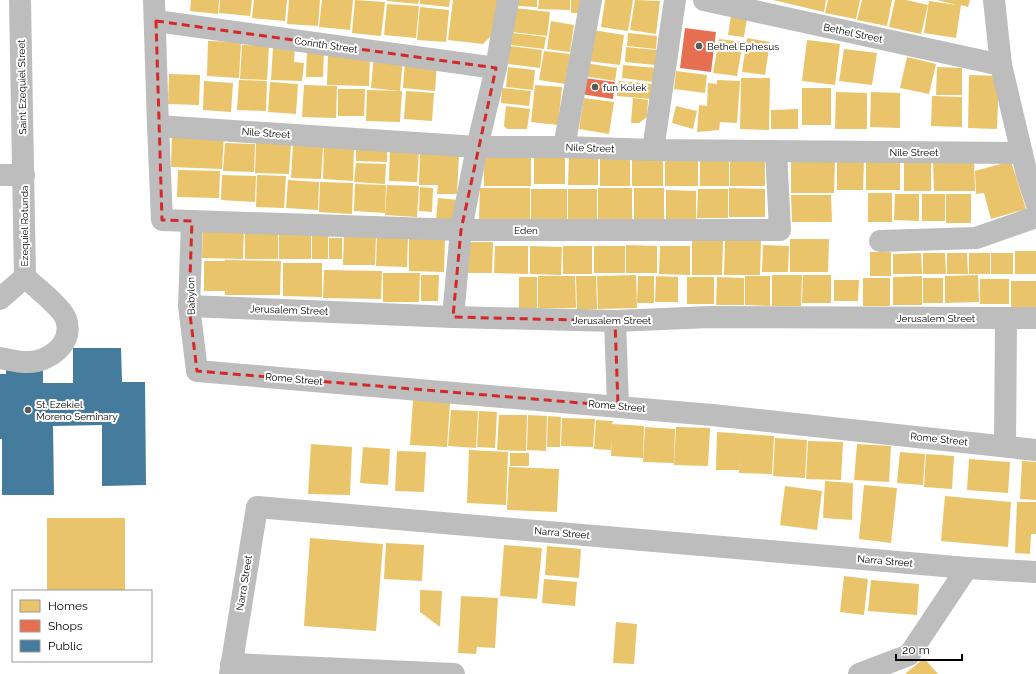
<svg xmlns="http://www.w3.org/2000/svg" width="1036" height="674" viewBox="0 0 1036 674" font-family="Raleway,sans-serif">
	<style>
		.homes { fill: #e9c46a }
		.shops { fill: #e76f51 }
		.public { fill: #457b9d }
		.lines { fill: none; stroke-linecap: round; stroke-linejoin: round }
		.minor { stroke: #bdbdbd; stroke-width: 22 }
		.marked { fill: none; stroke: #d62828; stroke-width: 3; stroke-dasharray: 8 5; stroke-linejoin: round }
		.poi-dot { fill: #595959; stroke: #fff; stroke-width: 1.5 }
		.labels { text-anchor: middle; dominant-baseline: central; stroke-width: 4; stroke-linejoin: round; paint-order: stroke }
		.street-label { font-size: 10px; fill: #000; stroke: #fff }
		.poi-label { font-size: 10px; fill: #000; stroke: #fff; text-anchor: start }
	</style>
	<rect width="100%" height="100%" fill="#fff"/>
	<g class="homes">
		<path d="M 191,0 L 219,0 L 218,14 L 190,11 Z"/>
		<path d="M 220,0 L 252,0 L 250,16 L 219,13 Z"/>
		<path d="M 254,0 L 287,0 L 285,21 L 252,18 Z"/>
		<path d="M 289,0 L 320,0 L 318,26 L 287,24 Z"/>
		<path d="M 322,0 L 353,0 L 350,30 L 319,27 Z"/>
		<path d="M 355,0 L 385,2 L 381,36 L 352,33 Z"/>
		<path d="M 387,0 L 419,0 L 418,4 L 387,1 Z"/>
		<path d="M 420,0 L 450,0 L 449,7 L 420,4 Z"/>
		<path d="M 453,0 L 498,0 L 491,36 L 483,44 L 448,40 Z"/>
		<path d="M 517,0 L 537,0 L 537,7 L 517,6 Z"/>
		<path d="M 539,0 L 570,0 L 570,10 L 538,9 Z"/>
		<path d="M 571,0 L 589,0 L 588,13 L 571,13 Z"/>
		<path d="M 605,0 L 633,0 L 628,31 L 601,27 Z"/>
		<path d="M 635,0 L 660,1 L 656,34 L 630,30 Z"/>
		<path d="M 773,0 L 826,0 L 824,12 Z"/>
		<path d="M 828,0 L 860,0 L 856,19 L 825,13 Z"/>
		<path d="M 862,0 L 892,0 L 887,26 L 857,20 Z"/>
		<path d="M 895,0 L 906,0 L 928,5 L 921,34 L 889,27 Z"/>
		<path d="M 937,0 L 970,0 L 968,7 L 961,5 L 956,38 L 924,33 L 929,1 L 957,5 Z"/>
		<path d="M 387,4 L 419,6 L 416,38 L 384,35 Z"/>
		<path d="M 420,7 L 449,10 L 446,42 L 417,40 Z"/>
		<path d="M 515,8 L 550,12 L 547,36 L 512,32 Z"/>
		<path d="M 731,16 L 747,18 L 744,37 L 728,35 Z"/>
		<path d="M 551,21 L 574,25 L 570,52 L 547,49 Z"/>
		<path d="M 593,30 L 624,35 L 620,65 L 588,61 Z"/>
		<path d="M 513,33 L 546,37 L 544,49 L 511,45 Z"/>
		<path d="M 628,33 L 657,36 L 656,49 L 627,46 Z"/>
		<path d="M 747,38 L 770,42 L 765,75 L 742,72 Z"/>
		<path d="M 719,39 L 743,42 L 737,76 L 713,73 Z"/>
		<path d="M 807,40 L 840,44 L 835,85 L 802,81 Z"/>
		<path d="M 208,41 L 241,42 L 239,78 L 207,76 Z"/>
		<path d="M 242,45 L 269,46 L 267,80 L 240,79 Z"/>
		<path d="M 510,46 L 542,50 L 540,68 L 508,64 Z"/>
		<path d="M 626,47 L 657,50 L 655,65 L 625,62 Z"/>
		<path d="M 273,48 L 295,49 L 294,62 L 304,63 L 302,81 L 271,80 Z"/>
		<path d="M 844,49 L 877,53 L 872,85 L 839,81 Z"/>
		<path d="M 307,50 L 324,51 L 323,77 L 306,77 Z"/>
		<path d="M 544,51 L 570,54 L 565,84 L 539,80 Z"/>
		<path d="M 328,54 L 370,55 L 369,86 L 327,85 Z"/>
		<path d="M 374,55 L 403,58 L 400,91 L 371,88 Z"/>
		<path d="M 907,57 L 936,64 L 929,94 L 900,88 Z"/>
		<path d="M 405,61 L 437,63 L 435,91 L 403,88 Z"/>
		<path d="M 585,63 L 617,68 L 615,81 L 584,76 Z"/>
		<path d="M 623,65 L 657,68 L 655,82 L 622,78 Z"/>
		<path d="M 508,67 L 535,70 L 533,90 L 506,87 Z"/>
		<path d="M 937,67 L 962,68 L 962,95 L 936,95 Z"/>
		<path d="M 676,71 L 707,75 L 705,93 L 674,89 Z"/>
		<path d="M 169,74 L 200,75 L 199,105 L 168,104 Z"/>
		<path d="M 969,75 L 999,76 L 997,129 L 968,128 Z"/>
		<path d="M 741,78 L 770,78 L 769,130 L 740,129 Z"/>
		<path d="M 239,80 L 267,81 L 266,111 L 237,110 Z"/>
		<path d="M 717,80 L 740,81 L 737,123 L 720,122 L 719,130 L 697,132 L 699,105 L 707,106 L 708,83 L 717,84 Z"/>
		<path d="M 204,81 L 233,83 L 231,112 L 203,110 Z"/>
		<path d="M 619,81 L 652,84 L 651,99 L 617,96 Z"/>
		<path d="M 270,82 L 298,84 L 296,114 L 268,112 Z"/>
		<path d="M 304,85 L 337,86 L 336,118 L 302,117 Z"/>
		<path d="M 535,85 L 562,87 L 558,125 L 531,122 Z"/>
		<path d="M 502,88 L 531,91 L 529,106 L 501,103 Z"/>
		<rect x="802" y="88" width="29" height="37"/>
		<path d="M 338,89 L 365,89 L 364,116 L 338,116 Z"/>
		<path d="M 367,90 L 402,91 L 400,122 L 366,121 Z"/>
		<path d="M 406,91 L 434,93 L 432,121 L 404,119 Z"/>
		<path d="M 836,92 L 867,93 L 867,129 L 835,129 Z"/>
		<path d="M 871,92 L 900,93 L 900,128 L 870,127 Z"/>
		<path d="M 932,96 L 962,97 L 962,127 L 931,126 Z"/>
		<path d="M 584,98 L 614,102 L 609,134 L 579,129 Z"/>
		<path d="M 633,98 L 648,100 L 647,117 L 639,123 L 631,123 Z"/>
		<path d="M 506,106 L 530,109 L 527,129 L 507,129 L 504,126 Z"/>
		<path d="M 676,106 L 697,111 L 693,129 L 672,123 Z"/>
		<path d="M 798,109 L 798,129 L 771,129 L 771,110 Z"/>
		<path d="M 172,133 L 224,135 L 222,169 L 171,167 Z"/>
		<path d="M 256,142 L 291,143 L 289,174 L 255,173 Z"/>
		<path d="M 225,143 L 255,144 L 254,172 L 223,171 Z"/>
		<path d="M 324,144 L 354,146 L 353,181 L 323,179 Z"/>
		<path d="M 293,145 L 323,146 L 321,179 L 291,178 Z"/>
		<path d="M 356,145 L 387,146 L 387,162 L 356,161 Z"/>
		<path d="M 390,147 L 419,149 L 417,182 L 389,181 Z"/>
		<path d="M 420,153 L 459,154 L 457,194 L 437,194 L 438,185 L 419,185 Z"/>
		<path d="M 484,154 L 531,155 L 531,186 L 484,186 Z"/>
		<path d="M 534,154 L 565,155 L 565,184 L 534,184 Z"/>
		<path d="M 569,155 L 598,155 L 598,185 L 568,185 Z"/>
		<rect x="600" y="155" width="30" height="31"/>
		<rect x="700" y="155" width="29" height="31"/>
		<path d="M 730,155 L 765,156 L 765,186 L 730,186 Z"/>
		<rect x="632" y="156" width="31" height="30"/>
		<rect x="665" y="156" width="33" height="30"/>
		<path d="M 791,158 L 835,158 L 834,193 L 791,193 Z"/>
		<rect x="904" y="159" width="27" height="32"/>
		<path d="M 974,159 L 975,191 L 934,191 L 933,160 Z"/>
		<path d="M 837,160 L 864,160 L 863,190 L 837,190 Z"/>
		<rect x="866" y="160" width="34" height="30"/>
		<path d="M 1011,161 L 1026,209 L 991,219 L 984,193 L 976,194 L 975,171 Z"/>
		<path d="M 356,163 L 386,164 L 385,184 L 354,182 Z"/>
		<path d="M 178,170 L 220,171 L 219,198 L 177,197 Z"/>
		<path d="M 222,175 L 256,176 L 255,202 L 221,200 Z"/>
		<path d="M 257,175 L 286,176 L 284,208 L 256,207 Z"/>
		<path d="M 288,180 L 319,182 L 318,210 L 286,208 Z"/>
		<path d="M 320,182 L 353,183 L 352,214 L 319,212 Z"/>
		<path d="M 355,184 L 386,185 L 385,213 L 354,211 Z"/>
		<path d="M 387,185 L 419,186 L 417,217 L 385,215 Z"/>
		<path d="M 420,187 L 433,188 L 432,212 L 419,211 Z"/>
		<path d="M 480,188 L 530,188 L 530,219 L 479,219 Z"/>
		<rect x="598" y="188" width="34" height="33"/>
		<rect x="634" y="188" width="30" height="33"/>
		<path d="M 729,188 L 765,189 L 765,217 L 729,217 Z"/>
		<rect x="531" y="189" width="36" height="31"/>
		<rect x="568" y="189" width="29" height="32"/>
		<path d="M 698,189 L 728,189 L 728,218 L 697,218 Z"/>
		<path d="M 666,190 L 696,191 L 696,219 L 666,219 Z"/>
		<rect x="868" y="193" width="24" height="29"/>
		<path d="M 895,194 L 919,194 L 919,221 L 894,220 Z"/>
		<rect x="922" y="194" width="23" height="27"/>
		<rect x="946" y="194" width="25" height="29"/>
		<path d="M 791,195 L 831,195 L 832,222 L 792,222 Z"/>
		<path d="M 438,198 L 459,200 L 456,222 L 436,220 Z"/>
		<path d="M 203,226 L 244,227 L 243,259 L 202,258 Z"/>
		<rect x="245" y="227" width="33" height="32"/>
		<rect x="279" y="233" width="32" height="26"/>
		<rect x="312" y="234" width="16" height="25"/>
		<path d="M 344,234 L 376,235 L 375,265 L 343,265 Z"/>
		<path d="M 377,235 L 408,236 L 407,267 L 376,266 Z"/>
		<path d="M 409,237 L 445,237 L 444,272 L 409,271 Z"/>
		<rect x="329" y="238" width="13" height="21"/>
		<path d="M 790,239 L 829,239 L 828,272 L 790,272 Z"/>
		<path d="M 725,240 L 761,240 L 760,275 L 724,275 Z"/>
		<path d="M 692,241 L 723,241 L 722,275 L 692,275 Z"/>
		<path d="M 465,242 L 493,242 L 492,273 L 465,273 Z"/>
		<path d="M 626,245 L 657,246 L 657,273 L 626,273 Z"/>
		<path d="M 763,245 L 789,246 L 788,272 L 762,272 Z"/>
		<path d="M 495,246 L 528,246 L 528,274 L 494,273 Z"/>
		<path d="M 530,246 L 562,247 L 561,275 L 530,274 Z"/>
		<rect x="563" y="246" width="29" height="28"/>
		<rect x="594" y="246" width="31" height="27"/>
		<path d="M 660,246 L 690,246 L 690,275 L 659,274 Z"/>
		<rect x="1015" y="251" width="21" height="23"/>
		<rect x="870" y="252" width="21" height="24"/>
		<path d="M 921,253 L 922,274 L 893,274 L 893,254 Z"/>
		<path d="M 923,253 L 945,253 L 946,274 L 923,274 Z"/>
		<path d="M 947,253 L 967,253 L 968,274 L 947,274 Z"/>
		<rect x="969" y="253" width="21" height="21"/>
		<rect x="991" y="253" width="22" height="21"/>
		<path d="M 225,260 L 281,261 L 280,295 L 225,295 L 225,291 L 204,291 L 204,261 L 225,261 Z"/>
		<path d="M 283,263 L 322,263 L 322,297 L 283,296 Z"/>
		<path d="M 324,270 L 382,271 L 381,299 L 323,298 Z"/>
		<path d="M 383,273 L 420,273 L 419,302 L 383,302 Z"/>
		<path d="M 421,275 L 439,275 L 438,301 L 421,301 Z"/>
		<path d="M 636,275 L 637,308 L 598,309 L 597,276 Z"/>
		<path d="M 772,275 L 802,275 L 801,306 L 772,306 Z"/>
		<path d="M 803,275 L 831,275 L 831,303 L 802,303 Z"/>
		<path d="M 978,275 L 979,302 L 945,303 L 945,276 Z"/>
		<path d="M 538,276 L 575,276 L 576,308 L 538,308 Z"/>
		<path d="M 576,276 L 596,276 L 597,309 L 577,310 Z"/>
		<path d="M 638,276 L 654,276 L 654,303 L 637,303 Z"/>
		<path d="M 656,276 L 678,277 L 678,302 L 655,302 Z"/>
		<path d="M 745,276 L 770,276 L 770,306 L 745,305 Z"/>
		<path d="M 922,276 L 922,305 L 893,305 L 893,277 Z"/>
		<rect x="519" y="277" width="18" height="31"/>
		<rect x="687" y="277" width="27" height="27"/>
		<path d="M 717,277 L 744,278 L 744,305 L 716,305 Z"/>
		<rect x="863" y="278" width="27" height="28"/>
		<rect x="923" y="278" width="20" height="25"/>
		<rect x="980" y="279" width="29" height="25"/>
		<path d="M 834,280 L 859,280 L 858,301 L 834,301 Z"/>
		<rect x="1011" y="281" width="25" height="27"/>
		<path d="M 413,400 L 450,403 L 447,447 L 410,445 Z"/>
		<path d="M 451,410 L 478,411 L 476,448 L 448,446 Z"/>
		<path d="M 479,411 L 497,412 L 495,448 L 477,447 Z"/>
		<path d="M 499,415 L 527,415 L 526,451 L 497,450 Z"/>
		<path d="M 528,415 L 547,416 L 546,451 L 527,450 Z"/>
		<path d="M 548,416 L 561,417 L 560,447 L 547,447 Z"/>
		<path d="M 562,418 L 595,419 L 593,447 L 561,446 Z"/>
		<path d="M 596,420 L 613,421 L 612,424 L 644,426 L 643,458 L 611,456 L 612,438 L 611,450 L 594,449 Z"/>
		<path d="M 645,427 L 675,429 L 674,463 L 643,462 Z"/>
		<path d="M 676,427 L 710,428 L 708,466 L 674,465 Z"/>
		<path d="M 717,432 L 774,436 L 772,474 L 739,473 L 740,446 L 739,470 L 716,470 Z"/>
		<path d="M 775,438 L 807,440 L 805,478 L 773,476 Z"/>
		<path d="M 808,441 L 843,442 L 841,480 L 806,479 Z"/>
		<path d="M 311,444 L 352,447 L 350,495 L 308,494 Z"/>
		<path d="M 857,444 L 891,446 L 889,482 L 854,480 Z"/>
		<path d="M 363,447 L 390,449 L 388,485 L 360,483 Z"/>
		<path d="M 469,450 L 508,452 L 506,505 L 467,503 Z"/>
		<path d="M 397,451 L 426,452 L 424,492 L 395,491 Z"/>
		<path d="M 900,452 L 925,454 L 923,485 L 897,483 Z"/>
		<rect x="510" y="453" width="19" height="13"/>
		<path d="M 926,454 L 954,456 L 952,489 L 924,487 Z"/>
		<path d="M 969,459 L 1010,462 L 1008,493 L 967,490 Z"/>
		<path d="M 1022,461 L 1036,462 L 1036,500 L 1020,499 Z"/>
		<path d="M 509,467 L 559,469 L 557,512 L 507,510 Z"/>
		<path d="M 825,481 L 853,483 L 852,520 L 823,518 Z"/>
		<path d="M 864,485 L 897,488 L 891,543 L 859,539 Z"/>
		<path d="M 785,486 L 822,491 L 817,530 L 780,525 Z"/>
		<path d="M 945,496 L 1011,502 L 1008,547 L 941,541 Z"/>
		<path d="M 1017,502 L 1036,502 L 1036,534 L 1031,534 L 1030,554 L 1015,553 Z"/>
		<rect x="47" y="518" width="78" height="73"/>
		<path d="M 310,538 L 383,544 L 376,631 L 304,626 Z"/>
		<path d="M 386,543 L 424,545 L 422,581 L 384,579 Z"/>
		<path d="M 504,545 L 542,548 L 537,599 L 500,596 Z"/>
		<path d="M 547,546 L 581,549 L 579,578 L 545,575 Z"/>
		<path d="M 844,576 L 868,579 L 864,615 L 840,612 Z"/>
		<path d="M 544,579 L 577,582 L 575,606 L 542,603 Z"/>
		<path d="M 871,580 L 919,584 L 917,615 L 868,611 Z"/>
		<path d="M 420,590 L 442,591 L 440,627 L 420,612 Z"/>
		<path d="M 461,596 L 498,598 L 495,648 L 477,647 L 476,654 L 458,653 Z"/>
		<path d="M 616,622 L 637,624 L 634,664 L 613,663 Z"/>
		<path d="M 924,658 L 938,674 L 905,674 Z"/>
	</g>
	<g class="shops">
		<path d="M 685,28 L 716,32 L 711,72 L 680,68 Z"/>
		<path d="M 584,78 L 615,82 L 613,99 L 581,94 Z"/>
	</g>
	<path class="public" d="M 73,348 L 121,348 L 122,382 L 145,382 L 146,485 L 102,486 L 102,425 L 53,426 L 54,495 L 2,495 L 2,439 L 0,439 L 0,374 L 6,374 L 6,366 L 43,366 L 43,383 L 73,383 Z"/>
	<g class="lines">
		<g class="minor">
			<path d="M 154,0 L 158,126 L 162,220 L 461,230 L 780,230 L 776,151"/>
			<path d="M 704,0 L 1001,65"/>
			<path d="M 994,0 L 1001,65 L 1027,175 L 1036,202"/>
			<path d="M 156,21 L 496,68"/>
			<path d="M 158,126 L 477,147 L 564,147 L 653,150 L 1022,153"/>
			<path d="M 564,147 L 591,0"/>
			<path d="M 653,150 L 675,0"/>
			<path d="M 0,175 L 24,175"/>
			<path d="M 192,221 L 189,306 L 197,371 L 712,415 L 1036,450"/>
			<path d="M 880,241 L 976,238 L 1036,217"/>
			<path d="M 0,299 L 25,277 L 20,0"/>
			<path d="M 189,306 L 453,317 L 615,321 L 710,317 L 1036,318"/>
			<path d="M 453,317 L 461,230 L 477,147 L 496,68 L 508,0"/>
			<path d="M 615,321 L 618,406"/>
			<path d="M 0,358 C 11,360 25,364 37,361 C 56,356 73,340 66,319 C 61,306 35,287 25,277"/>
			<path d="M 1005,446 L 1006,318"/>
			<path d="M 231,664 L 454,674"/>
			<path d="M 230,674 L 257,507 L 967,568 L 1036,572"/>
			<path d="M 859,674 L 909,655 L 967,568"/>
		</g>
	</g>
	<path class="marked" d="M 156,21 L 496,68 L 461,230 L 453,317 L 615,321 L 618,406 L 197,371 L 189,306 L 192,221 L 162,220 Z"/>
	<g class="poi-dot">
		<circle cx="699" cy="46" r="4"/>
		<circle cx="595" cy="87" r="4"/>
		<circle cx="28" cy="410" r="4"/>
	</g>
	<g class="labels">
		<g class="street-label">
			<text transform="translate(853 33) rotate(12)">Bethel Street</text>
			<text transform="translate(326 45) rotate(8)">Corinth Street</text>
			<text transform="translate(22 87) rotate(-91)">Saint Ezequiel Street</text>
			<text transform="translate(266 133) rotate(4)">Nile Street</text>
			<text transform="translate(590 148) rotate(2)">Nile Street</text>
			<text x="914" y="152">Nile Street</text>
			<text transform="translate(24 226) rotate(-90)">Ezequiel Rotunda</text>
			<text x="526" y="230">Eden</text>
			<text transform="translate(191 296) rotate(-91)">Babylon</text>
			<text transform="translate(289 310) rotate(2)">Jerusalem Street</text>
			<text x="936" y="318">Jerusalem Street</text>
			<text x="612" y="320">Jerusalem Street</text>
			<text transform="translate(294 379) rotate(5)">Rome Street</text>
			<text transform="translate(617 406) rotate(5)">Rome Street</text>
			<text transform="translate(939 439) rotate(6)">Rome Street</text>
			<text transform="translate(562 533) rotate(5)">Narra Street</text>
			<text transform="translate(885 561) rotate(5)">Narra Street</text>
			<text transform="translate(244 583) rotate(-81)">Narra Street</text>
		</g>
		<g class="poi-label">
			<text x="707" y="46">Bethel Ephesus</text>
			<text x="603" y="87">fun Kolek</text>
			<text x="36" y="404">St. Ezekiel<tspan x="36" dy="12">Moreno Seminary</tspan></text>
		</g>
	</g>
	<rect x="12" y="590" width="140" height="72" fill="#ffffff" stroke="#999999"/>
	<rect x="20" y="600" width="20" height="12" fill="#e9c46a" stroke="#999999"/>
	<text x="48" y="610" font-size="12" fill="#000000">Homes</text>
	<rect x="20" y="620" width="20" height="12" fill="#e76f51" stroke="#999999"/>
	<text x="48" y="630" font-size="12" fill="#000000">Shops</text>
	<rect x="20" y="640" width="20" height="12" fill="#457b9d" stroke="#999999"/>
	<text x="48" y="650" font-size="12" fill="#000000">Public</text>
	<path d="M896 654v6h66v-6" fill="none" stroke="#000000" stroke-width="2"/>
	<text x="902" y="654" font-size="12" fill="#000000" stroke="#ffffff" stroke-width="3" paint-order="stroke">20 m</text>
</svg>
